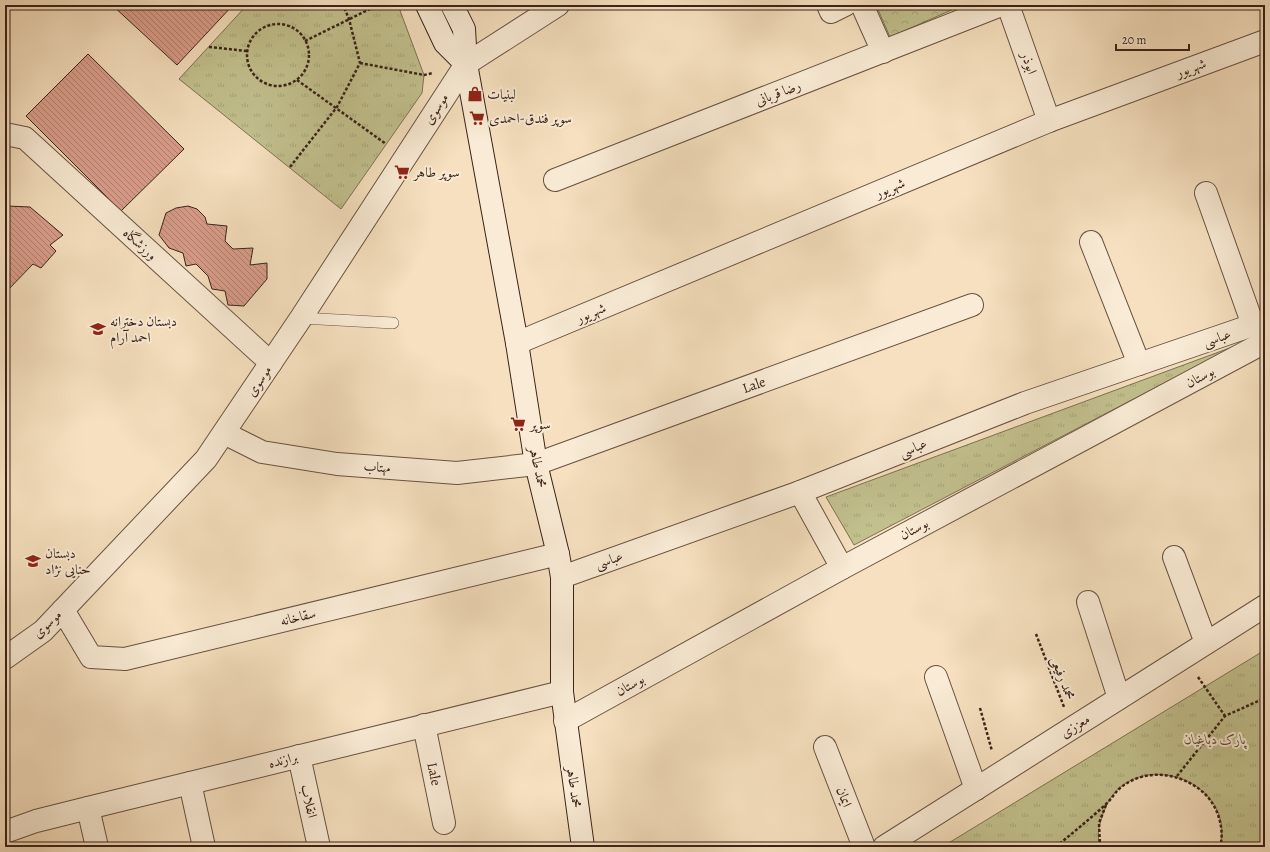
<svg xmlns="http://www.w3.org/2000/svg" width="1270" height="852" viewBox="0 0 1270 852" font-family="Alegreya,Amiri,serif">
	<style>
		.grass { fill: url(#grass-tufts); stroke: #7e7254 }
		.forest { fill: url(#forest-crowns); stroke: #7e7254 }
		.building { fill: url(#building-back-hatch); stroke: #3a2219 }
		.lines { fill: none; stroke-linecap: round; stroke-linejoin: round }
		.lane-casing { stroke: #695242; stroke-width: 12 }
		.street-casing { stroke: #695242; stroke-width: 24 }
		.secondary-casing { stroke: #3a2219; stroke-width: 24 }
		.path { stroke: #3a2219; stroke-width: 2.5; stroke-dasharray: 3 2; stroke-linecap: butt }
		.lane { stroke: #f9ebd5; stroke-width: 11 }
		.street { stroke: #f9ebd5; stroke-width: 22 }
		.secondary { stroke: #f9ebd5; stroke-width: 22 }
		.labels { text-anchor: middle; dominant-baseline: central; stroke-width: 4; stroke-linejoin: round; paint-order: stroke }
		.street-label { font-size: 14px; fill: #3a2219; stroke: #f9ebd5 }
		.poi-label { font-size: 14px; fill: #3a2219; stroke: #f9ebd5; text-anchor: start }
		.park-label { font-size: 14px; font-style: italic; fill: #5c4a36; stroke: #f9ebd5 }
	</style>
	<defs>
		<pattern id="grass-tufts" width="24" height="20" patternUnits="userSpaceOnUse"><rect width="24" height="20" fill="#c2c18e"/><path d="M3 7l-1-3M5 7V3M7 7l1-3M15 17l-1-3M17 17v-4M19 17l1-3" fill="none" stroke="#a7a67a"/></pattern>
		<pattern id="forest-crowns" width="20" height="18" patternUnits="userSpaceOnUse"><rect width="20" height="18" fill="#c2c18e"/><path d="M2 6a3 3 0 1 1 6 0M12 15a3 3 0 1 1 6 0" fill="none" stroke="#a7a67a"/></pattern>
		<pattern id="building-back-hatch" width="6" height="6" patternUnits="userSpaceOnUse"><rect width="6" height="6" fill="#da9e8c"/><path d="M-1 5l2 2M0 0l6 6M5-1l2 2" fill="none" stroke="#b28072"/></pattern>
	</defs>
	<rect width="100%" height="100%" fill="#f6e0bf"/>
	<filter id="stains"><feTurbulence type="fractalNoise" baseFrequency=".005" numOctaves="4"/><feColorMatrix values="0 0 0 0 .2 0 0 0 0 .09 0 0 0 0 .02 0 0 0 .5 -.17"/></filter>
	<radialGradient id="worn" r=".72"><stop offset=".6" stop-color="#630" stop-opacity="0"/><stop offset="1" stop-color="#630" stop-opacity=".3"/></radialGradient>
	<g class="grass">
		<path d="M 247,5 L 398,5 L 424,75 L 422,93 L 341,209 L 179,79 Z"/>
		<path d="M 1235,346 L 854,545 L 826,497 Z"/>
		<path d="M 1265,650 L 1265,847 L 1220,847 C 1237,777 1129,744 1104,811 C 1100,822 1096,835 1100,847 L 942,847 Z"/>
	</g>
	<path class="forest" d="M 876,5 L 963,5 L 890,37 Z"/>
	<g class="building">
		<path d="M 112,5 L 233,5 L 177,65 Z"/>
		<path d="M 88,54 L 184,149 L 121,211 L 26,116 Z"/>
		<path d="M 7,206 L 30,207 L 63,235 L 50,245 L 56,251 L 41,268 L 33,264 L 5,293 L 5,209 Z"/>
		<path d="M 188,206 L 197,209 L 205,217 L 207,224 L 227,226 L 225,241 L 233,249 L 253,248 L 250,265 L 267,263 L 267,279 L 244,306 L 228,305 L 225,291 L 212,289 L 208,276 L 196,264 L 186,266 L 183,253 L 169,248 L 159,235 L 166,213 L 176,208 Z"/>
	</g>
	<g class="lines">
		<g class="lane-casing">
			<path id="lane" d="M 301,318 L 393,323"/>
		</g>
		<g class="street-casing">
			<g id="street">
				<path d="M 828,5 L 831,12 L 845,5"/>
				<path d="M 862,5 L 883,52"/>
				<path d="M 1008,5 L 1049,121"/>
				<path d="M 5,134 L 25,138 L 271,363"/>
				<path d="M 555,180 L 1001,5"/>
				<path d="M 1206,193 L 1253,325"/>
				<path d="M 1091,242 L 1139,364"/>
				<path d="M 517,343 L 1049,121 L 1265,41"/>
				<path d="M 224,433 L 262,452 L 337,464 L 457,473 L 536,464 L 972,305"/>
				<path d="M 800,492 L 842,568"/>
				<path d="M 1174,557 L 1206,643"/>
				<path d="M 562,577 L 800,492 L 1025,403 L 1253,325 L 1265,323"/>
				<path d="M 1088,602 L 1119,698"/>
				<path d="M 63,610 L 91,657 L 125,659 L 558,554"/>
				<path d="M 5,658 L 43,631 L 206,459 L 301,318 L 466,64 L 558,5"/>
				<path d="M 936,677 L 976,789"/>
				<path d="M 565,721 L 842,568 L 1265,342"/>
				<path d="M 424,725 L 444,823"/>
				<path d="M 825,747 L 864,847"/>
				<path d="M 299,756 L 319,847"/>
				<path d="M 190,783 L 204,847"/>
				<path d="M 88,808 L 97,847"/>
				<path d="M 5,832 L 36,821 L 88,808 L 562,692"/>
				<path d="M 884,847 L 1265,606"/>
			</g>
		</g>
		<g class="secondary-casing">
			<g id="secondary">
				<path d="M 427,5 L 445,43 L 466,64"/>
				<path d="M 452,5 L 464,29 L 466,64 L 517,343 L 536,464 L 558,554 L 562,577 L 562,692 L 583,847"/>
			</g>
		</g>
		<g class="path">
			<circle cx="278" cy="55" r="31"/>
			<path d="M 305,41 L 378,5"/>
			<path d="M 209,47 L 247,51"/>
			<path d="M 360,63 L 424,75 L 433,73"/>
			<path d="M 297,80 L 386,144"/>
			<path d="M 290,167 L 337,107 L 360,63 L 349,19 L 343,5"/>
			<path d="M 1036,634 L 1064,707"/>
			<path d="M 1198,677 L 1225,716"/>
			<path d="M 980,708 L 992,751"/>
			<path d="M 1177,776 L 1225,716 L 1265,698"/>
			<path d="M 1056,847 C 1072,833 1089,820 1105,805 C 1110,801 1114,794 1119,789 C 1144,767 1182,772 1205,794 C 1218,807 1225,829 1220,847"/>
			<path d="M 1100,847 L 1099,823 L 1106,805"/>
			<path d="M 1255,847 L 1265,840"/>
		</g>
		<use href="#lane" class="lane"/>
		<use href="#street" class="street"/>
		<use href="#secondary" class="secondary"/>
	</g>
	<defs>
		<g id="shop-bare" transform="scale(1.2)"><path d="M-5-2.5h2.3a2.7 3.5 0 0 1 5.4 0H5L5.5 6h-11ZM-1.5-2.5h3a1.5 2.3 0 0 0-3 0Z" fill="#8f2418" stroke="#f9ebd5" stroke-width="2.5" paint-order="stroke"/></g>
		<g id="supermarket-bare" transform="scale(1.2)"><path d="M-6-5.5h2.5l.6 2H6L4.5 2H-2.5L-4.4-4H-6ZM-1.5 3.2a1.3 1.3 0 1 0 .1 0ZM3 3.2a1.3 1.3 0 1 0 .1 0Z" fill="#8f2418" stroke="#f9ebd5" stroke-width="2.5" paint-order="stroke"/></g>
		<g id="school-bare" transform="scale(1.2)"><path d="M0-5L7-2L0 1L-7-2ZM-4 1L0 2.5L4 1V4Q0 6-4 4Z" fill="#8f2418" stroke="#f9ebd5" stroke-width="2.5" paint-order="stroke"/></g>
	</defs>
	<g fill-rule="evenodd">
		<use href="#shop-bare" x="475" y="94"/>
		<use href="#supermarket-bare" x="477" y="118"/>
		<use href="#supermarket-bare" x="402" y="172"/>
		<use href="#school-bare" x="98" y="329"/>
		<use href="#supermarket-bare" x="518" y="424"/>
		<use href="#school-bare" x="33" y="561"/>
	</g>
	<g class="labels">
		<g class="street-label">
			<text transform="translate(1029 63) rotate(71)">ابوذر</text>
			<text transform="translate(1191 68) rotate(-20)">شهریور</text>
			<text transform="translate(778 93) rotate(-21)">رضا قربانی</text>
			<text transform="translate(436 109) rotate(-57)">موسوی</text>
			<text transform="translate(890 188) rotate(-23)">شهریور</text>
			<text transform="translate(140 244) rotate(42)">ورزشگاه</text>
			<text transform="translate(591 313) rotate(-23)">شهریور</text>
			<text transform="translate(1217 338) rotate(-19)">عباسی</text>
			<text transform="translate(1200 377) rotate(-28)">بوستان</text>
			<text transform="translate(259 381) rotate(-56)">موسوی</text>
			<text transform="translate(754 385) rotate(-20)">Lale</text>
			<text transform="translate(913 448) rotate(-22)">عباسی</text>
			<text transform="translate(377 467) rotate(5)">مهتاب</text>
			<text transform="translate(538 467) rotate(78)">محمد طاهر</text>
			<text transform="translate(914 529) rotate(-28)">بوستان</text>
			<text transform="translate(609 560) rotate(-19)">عباسی</text>
			<text transform="translate(298 617) rotate(-14)">سقاخانه</text>
			<text transform="translate(47 624) rotate(-43)">موسوی</text>
			<text transform="translate(1063 678) rotate(69)">محمد رفیعی</text>
			<text transform="translate(630 685) rotate(-29)">بوستان</text>
			<text transform="translate(1075 726) rotate(-32)">معززی</text>
			<text transform="translate(283 760) rotate(-14)">برازنده</text>
			<text transform="translate(434 774) rotate(78)">Lale</text>
			<text transform="translate(574 787) rotate(82)">محمد طاهر</text>
			<text transform="translate(844 797) rotate(69)">ایمان</text>
			<text transform="translate(309 801) rotate(78)">انقلاب</text>
		</g>
		<g class="poi-label">
			<text x="487" y="94">لبنیات</text>
			<text x="489" y="118">سوپر فندق-احمدی</text>
			<text x="414" y="172">سوپر طاهر</text>
			<text x="110" y="321">دبستان دخترانه<tspan x="110" dy="16">احمد آرام</tspan></text>
			<text x="530" y="424">سوپر</text>
			<text x="45" y="553">دبستان<tspan x="45" dy="16">حنایی نژاد</tspan></text>
		</g>
		<g class="park-label">
			<text x="1215" y="739">پارک دباغیان</text>
		</g>
	</g>
	<rect width="1270" height="852" fill="none" stroke="#f6e0bf" stroke-width="20"/>
	<rect x="6" y="6" width="1258" height="840" fill="none" stroke="#3a2219" stroke-width="2"/>
	<rect x="10" y="10" width="1250" height="832" fill="none" stroke="#3a2219"/>
	<path d="M1116 44v6h73v-6" fill="none" stroke="#3a2219" stroke-width="2"/>
	<text x="1122" y="44" font-size="12" fill="#3a2219" stroke="#f9ebd5" stroke-width="3" paint-order="stroke">20 m</text>
	<rect width="100%" height="100%" filter="url(#stains)"/>
	<rect width="100%" height="100%" fill="url(#worn)"/>
</svg>
